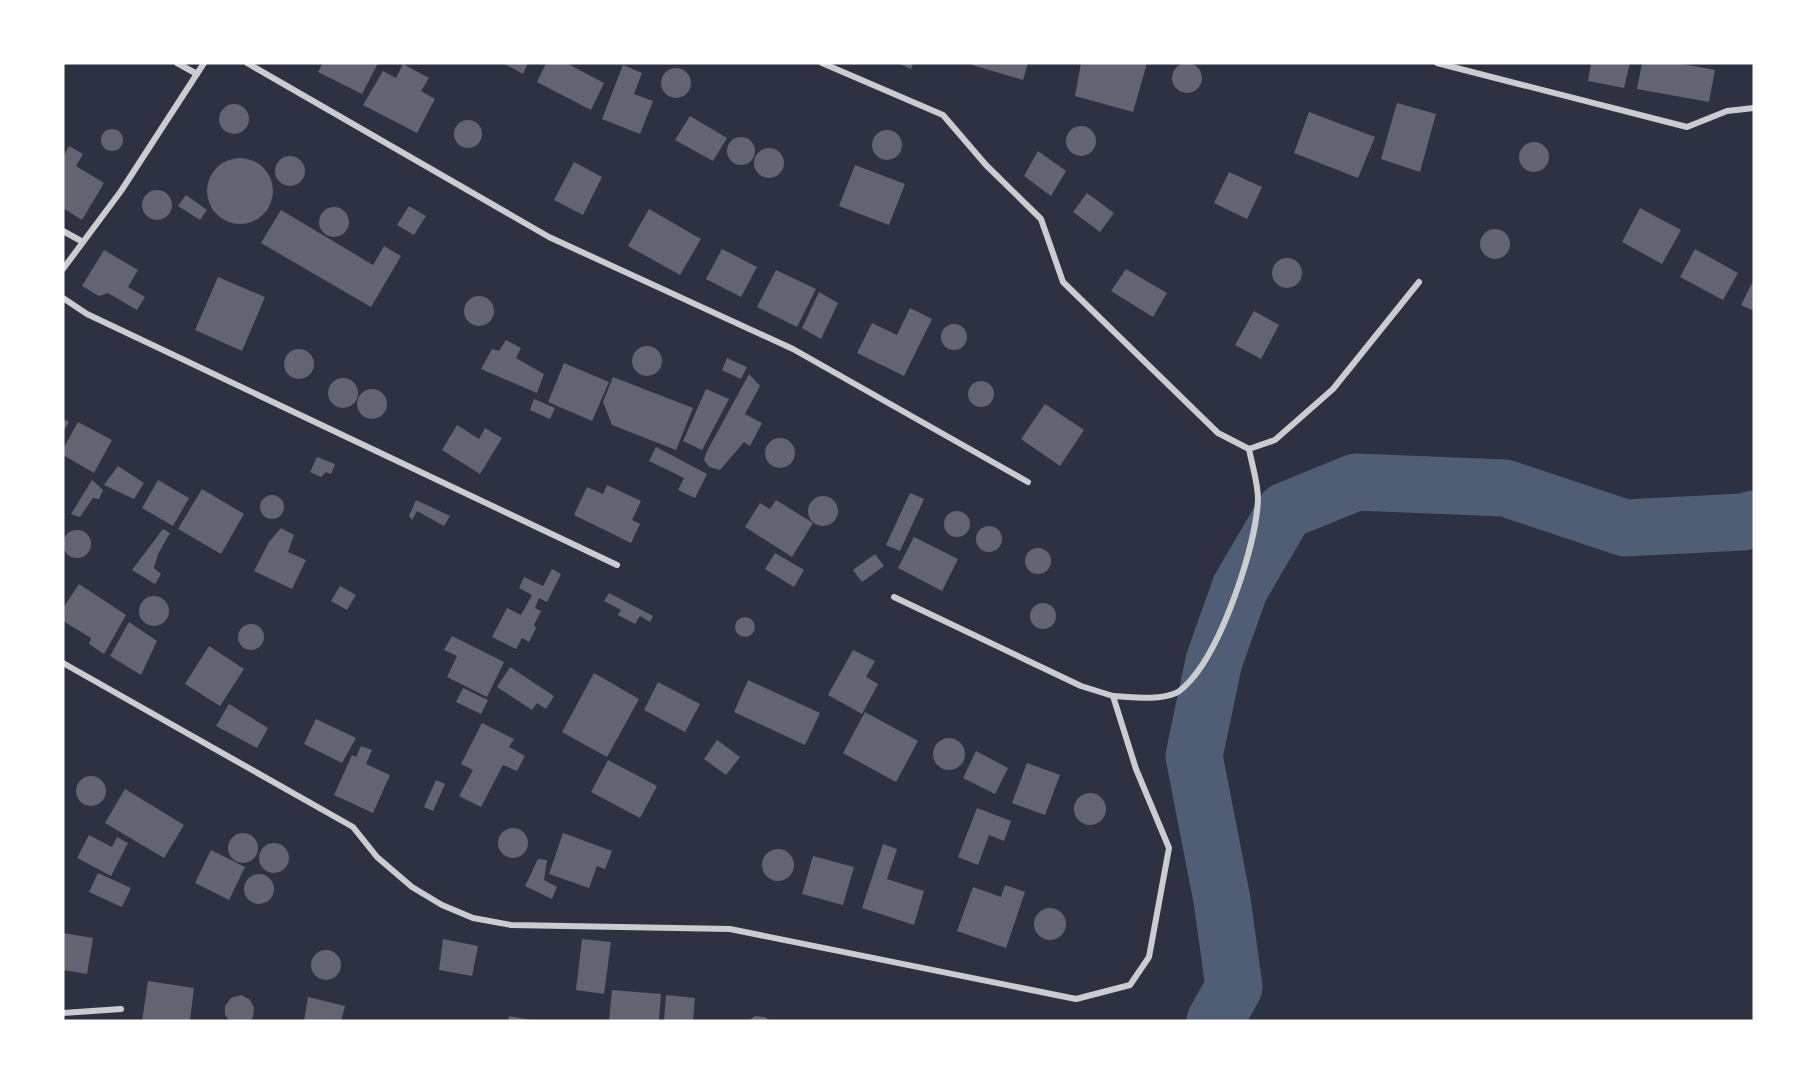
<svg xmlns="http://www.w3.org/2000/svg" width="1817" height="1084" viewBox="0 0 1817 1084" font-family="'PT Serif',serif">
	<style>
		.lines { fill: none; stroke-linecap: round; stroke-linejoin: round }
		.river { stroke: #4f5d75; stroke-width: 57 }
		.building { fill: #626471 }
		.minor { stroke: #caccd0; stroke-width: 6 }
	</style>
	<rect width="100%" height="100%" fill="#2d3142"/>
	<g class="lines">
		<path class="river" d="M 1215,1021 L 1234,987 L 1222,900 L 1194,756 L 1214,661 L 1240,588 L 1285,511 L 1356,482 L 1505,488 L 1625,528 L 1743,522 L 1754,519"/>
	</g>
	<g class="building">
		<path d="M 323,63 L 378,63 L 362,94 L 318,72 Z"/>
		<path d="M 503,63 L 528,63 L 523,74 Z"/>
		<path d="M 546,63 L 566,63 L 604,83 L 591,110 L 537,82 Z"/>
		<path d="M 898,63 L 913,63 L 911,69 Z"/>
		<path d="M 972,63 L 1028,63 L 1023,80 L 972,65 Z"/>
		<path d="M 1081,63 L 1147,63 L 1133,112 L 1075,96 Z"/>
		<path d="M 1591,63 L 1630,63 L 1624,88 L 1588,81 Z"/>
		<path d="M 1642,63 L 1678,63 L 1715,70 L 1709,102 L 1637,89 Z"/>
		<circle cx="1187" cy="78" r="15"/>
		<path d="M 403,64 L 429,78 L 421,91 L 435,99 L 417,133 L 363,105 L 383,71 L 396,78 Z"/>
		<path d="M 623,65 L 642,73 L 634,94 L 653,101 L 640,134 L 602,119 Z"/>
		<circle cx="676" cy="83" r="15"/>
		<path d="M 1397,103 L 1436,114 L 1420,172 L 1381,159 Z"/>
		<circle cx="234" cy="119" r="15"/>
		<path d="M 1309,112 L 1375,137 L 1358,178 L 1294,153 Z"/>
		<path d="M 690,116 L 727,138 L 713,161 L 675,140 Z"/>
		<circle cx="468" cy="134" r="14"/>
		<circle cx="1081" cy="141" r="15"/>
		<circle cx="112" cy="140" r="11"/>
		<circle cx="887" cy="145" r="15"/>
		<circle cx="741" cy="151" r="14"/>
		<circle cx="1534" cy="157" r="15"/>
		<path d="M 69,146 L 83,154 L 76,166 L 104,183 L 82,220 L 63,208 L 63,157 Z"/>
		<circle cx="769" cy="163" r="15"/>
		<path d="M 1038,151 L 1066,171 L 1051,196 L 1024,176 Z"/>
		<circle cx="290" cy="171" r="15"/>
		<circle cx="240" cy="191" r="33"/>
		<path d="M 574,162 L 602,177 L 583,215 L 554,200 Z"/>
		<path d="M 855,165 L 905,184 L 889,225 L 839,206 Z"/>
		<path d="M 1229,172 L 1262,187 L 1247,219 L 1214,203 Z"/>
		<circle cx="157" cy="205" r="15"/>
		<path d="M 1087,193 L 1114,213 L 1100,232 L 1073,212 Z"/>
		<path d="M 186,195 L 207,210 L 200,220 L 178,206 Z"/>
		<path d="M 409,206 L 426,216 L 414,235 L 397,225 Z"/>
		<circle cx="334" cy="222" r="15"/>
		<path d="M 1640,208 L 1681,230 L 1662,264 L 1622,242 Z"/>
		<path d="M 649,209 L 701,239 L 680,275 L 628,246 Z"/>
		<path d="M 281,210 L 373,265 L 384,246 L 401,256 L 371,307 L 261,243 Z"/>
		<circle cx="1495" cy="244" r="15"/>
		<path d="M 722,249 L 757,267 L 741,297 L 706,279 Z"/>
		<path d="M 1695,249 L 1738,273 L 1723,300 L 1680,277 Z"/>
		<path d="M 104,250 L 138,270 L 128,287 L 145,297 L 137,310 L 108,293 L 99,296 L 82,286 Z"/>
		<circle cx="1287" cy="273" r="15"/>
		<path d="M 1126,269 L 1167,293 L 1153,317 L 1111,291 Z"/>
		<path d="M 776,270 L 816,289 L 797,327 L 757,307 Z"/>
		<path d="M 218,277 L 265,297 L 242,351 L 195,330 Z"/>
		<path d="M 1754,279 L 1754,311 L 1741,305 Z"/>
		<path d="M 819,292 L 838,303 L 821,339 L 802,328 Z"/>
		<circle cx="479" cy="311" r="15"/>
		<path d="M 910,308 L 932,319 L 904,376 L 857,353 L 872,323 L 897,335 Z"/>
		<path d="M 1254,311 L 1279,325 L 1261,359 L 1235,345 Z"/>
		<circle cx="954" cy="337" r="13"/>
		<path d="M 506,340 L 521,348 L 516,358 L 544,374 L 537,393 L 481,369 L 492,349 L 499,351 Z"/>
		<circle cx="647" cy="361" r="15"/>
		<circle cx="299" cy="364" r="15"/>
		<path d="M 727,358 L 747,367 L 741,379 L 722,370 Z"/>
		<path d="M 564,363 L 609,382 L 592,421 L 548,402 Z"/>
		<path d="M 749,374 L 760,386 L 745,414 L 762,423 L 750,446 L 744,442 L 720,470 L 709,467 L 704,460 L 706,453 Z"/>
		<path d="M 613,377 L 693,408 L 676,450 L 612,425 L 603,402 Z"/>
		<circle cx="343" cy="393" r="15"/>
		<circle cx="981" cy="394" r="13"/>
		<path d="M 706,389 L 729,399 L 702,450 L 683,441 Z"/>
		<circle cx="372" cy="404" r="15"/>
		<path d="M 534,399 L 555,408 L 550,419 L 530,410 Z"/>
		<path d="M 1045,404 L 1084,430 L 1060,466 L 1021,439 Z"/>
		<path d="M 63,419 L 69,422 L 63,432 Z"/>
		<path d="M 78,422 L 112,440 L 94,473 L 63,455 L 63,449 Z"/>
		<path d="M 457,425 L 479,439 L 485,428 L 502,438 L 480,474 L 442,450 Z"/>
		<circle cx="780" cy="453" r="15"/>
		<path d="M 656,447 L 707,474 L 695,498 L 678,490 L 684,478 L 649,461 Z"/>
		<path d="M 317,457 L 335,464 L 331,474 L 326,472 L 321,477 L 310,472 Z"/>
		<path d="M 118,466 L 144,483 L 134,499 L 104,485 Z"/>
		<path d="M 92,480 L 103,490 L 99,499 L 93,498 L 80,517 L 71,514 Z"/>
		<path d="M 158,480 L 189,498 L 173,526 L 142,508 Z"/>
		<path d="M 607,485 L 641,501 L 632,520 L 640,524 L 631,543 L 574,515 L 587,487 L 603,494 Z"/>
		<path d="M 202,489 L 244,514 L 221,554 L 178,529 Z"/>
		<path d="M 910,493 L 924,499 L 900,551 L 886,545 Z"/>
		<circle cx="272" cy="507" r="12"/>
		<circle cx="823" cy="511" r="15"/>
		<path d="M 416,500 L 450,516 L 444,526 L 417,511 L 412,520 L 409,516 Z"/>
		<path d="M 776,500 L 813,523 L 792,557 L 745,527 L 760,503 L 770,509 Z"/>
		<circle cx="957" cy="524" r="13"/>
		<circle cx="989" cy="539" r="13"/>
		<path d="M 281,528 L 294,535 L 288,552 L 306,560 L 292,589 L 254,571 L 269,542 Z"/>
		<path d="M 163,529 L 170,533 L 158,554 L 154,568 L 161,574 L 155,584 L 132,570 Z"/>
		<circle cx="77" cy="544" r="14"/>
		<path d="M 914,537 L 958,559 L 942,591 L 898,568 Z"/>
		<circle cx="1038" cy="561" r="13"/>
		<path d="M 775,553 L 804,570 L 794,587 L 765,569 Z"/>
		<path d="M 875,554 L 884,566 L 862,582 L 853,570 Z"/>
		<path d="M 552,569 L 561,574 L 547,602 L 539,598 L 535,608 L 541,611 L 534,625 L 536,628 L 529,642 L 522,638 L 516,649 L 492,637 L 507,608 L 521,615 L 532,595 L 519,588 L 524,577 L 543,586 Z"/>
		<path d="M 79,584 L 126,615 L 104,654 L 89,644 L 91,638 L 63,621 L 63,608 Z"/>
		<path d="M 340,586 L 356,595 L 347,610 L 331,601 Z"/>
		<path d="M 609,593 L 653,616 L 650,622 L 640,616 L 635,624 L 618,615 L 621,610 L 604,601 Z"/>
		<circle cx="154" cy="611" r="15"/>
		<circle cx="1043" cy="616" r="13"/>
		<circle cx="745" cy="627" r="10"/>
		<path d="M 129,622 L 157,641 L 141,675 L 110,656 Z"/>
		<circle cx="251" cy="637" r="13"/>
		<path d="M 452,636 L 504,662 L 487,697 L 447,677 L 457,656 L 444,650 Z"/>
		<path d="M 209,646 L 244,669 L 220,706 L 185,684 Z"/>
		<path d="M 853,650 L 875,661 L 866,677 L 878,684 L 862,714 L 828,695 Z"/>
		<path d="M 510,667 L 554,696 L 546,709 L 537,703 L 532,710 L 497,687 Z"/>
		<path d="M 594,673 L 639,699 L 607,757 L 562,732 Z"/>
		<path d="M 748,680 L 820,713 L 805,745 L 734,712 Z"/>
		<path d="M 658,682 L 700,704 L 685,732 L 644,710 Z"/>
		<path d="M 463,688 L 488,700 L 481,714 L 456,702 Z"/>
		<path d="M 229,704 L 268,728 L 257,748 L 216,726 Z"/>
		<path d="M 865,712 L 918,741 L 896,782 L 843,753 Z"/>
		<path d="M 316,719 L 356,738 L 342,763 L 304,744 Z"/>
		<path d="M 482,723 L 514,739 L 509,747 L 525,756 L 517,771 L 503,765 L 481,807 L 459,796 L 473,770 L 461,764 Z"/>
		<circle cx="949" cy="754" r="16"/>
		<path d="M 717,740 L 740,757 L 726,775 L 704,759 Z"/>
		<path d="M 361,746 L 372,750 L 366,764 L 390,775 L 373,813 L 334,795 L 352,755 L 356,757 Z"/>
		<path d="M 976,751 L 1008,768 L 995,794 L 963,778 Z"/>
		<path d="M 608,760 L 657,786 L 640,818 L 591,792 Z"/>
		<path d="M 1027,763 L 1060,775 L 1045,815 L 1012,803 Z"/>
		<circle cx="91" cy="791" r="15"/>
		<path d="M 436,780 L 445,784 L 433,811 L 424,807 Z"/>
		<path d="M 125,789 L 184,825 L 164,858 L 105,823 Z"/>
		<circle cx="1090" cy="809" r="16"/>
		<path d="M 977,808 L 1011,821 L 1004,841 L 989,835 L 978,865 L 958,857 Z"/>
		<circle cx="513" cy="843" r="15"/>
		<path d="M 563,833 L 612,851 L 605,869 L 597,866 L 589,888 L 549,874 Z"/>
		<circle cx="243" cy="848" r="15"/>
		<path d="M 89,835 L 112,847 L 117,837 L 128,843 L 111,876 L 77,858 Z"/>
		<circle cx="274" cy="858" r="15"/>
		<path d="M 883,844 L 897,849 L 887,879 L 924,891 L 914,925 L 862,908 Z"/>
		<circle cx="778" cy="865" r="16"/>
		<path d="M 211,850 L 245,867 L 229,900 L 195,883 Z"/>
		<path d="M 813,856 L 854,867 L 843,905 L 802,894 Z"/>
		<path d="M 538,859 L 547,860 L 544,880 L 557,887 L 552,899 L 525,886 Z"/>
		<path d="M 98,873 L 131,888 L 122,907 L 89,892 Z"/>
		<circle cx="259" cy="889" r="15"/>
		<path d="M 1005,885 L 1025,892 L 1006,948 L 957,931 L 973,887 L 1001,897 Z"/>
		<circle cx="1050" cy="924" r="16"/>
		<path d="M 63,933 L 93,938 L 87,974 L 63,970 Z"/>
		<path d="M 443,939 L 478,946 L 472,976 L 439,970 Z"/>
		<path d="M 582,939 L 611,942 L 604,994 L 576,990 Z"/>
		<circle cx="326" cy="965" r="15"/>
		<path d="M 148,981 L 194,988 L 190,1021 L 142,1021 Z"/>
		<path d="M 612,990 L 661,994 L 659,1021 L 609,1021 Z"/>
		<path d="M 241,995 L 249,999 L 252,1003 L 254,1008 L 253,1017 L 250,1021 L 230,1021 L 225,1015 L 225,1006 L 231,998 Z"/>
		<path d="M 666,995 L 695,998 L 693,1021 L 664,1021 Z"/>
		<path d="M 308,997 L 345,1006 L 341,1021 L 304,1021 Z"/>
		<path d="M 509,1016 L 531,1020 L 531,1021 L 508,1021 Z"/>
		<path d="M 755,1016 L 765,1017 L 770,1021 L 748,1021 Z"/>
	</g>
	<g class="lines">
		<g class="minor">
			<path d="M 177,63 L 197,74"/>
			<path d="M 247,63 L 549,237 L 793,349 L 1028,482"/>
			<path d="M 822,63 L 943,115 L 986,165 L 1041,219 L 1063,282 L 1218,433 L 1249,449 L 1275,440 L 1333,389 L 1419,282"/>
			<path d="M 1437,63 L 1687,127 L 1727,111 L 1754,108"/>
			<path d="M 63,231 L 83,242"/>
			<path d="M 63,269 L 121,191 L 204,63"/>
			<path d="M 63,298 L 87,314 L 617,565"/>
			<path d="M 63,663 L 353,827 L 377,857 L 412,887 L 442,905 L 473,918 L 511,925 L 730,929 L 1076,999 L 1130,985 L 1149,957 L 1169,848 L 1136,769 L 1113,696 L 1081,686 L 894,597"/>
			<path d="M 1113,696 C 1133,697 1157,701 1176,693 C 1181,691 1186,685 1190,681 C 1222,646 1256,547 1258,499 C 1258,483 1252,465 1249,449"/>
			<path d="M 63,1013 L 121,1009"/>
		</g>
	</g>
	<rect width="1817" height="1084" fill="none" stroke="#ffffff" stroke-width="129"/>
</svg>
